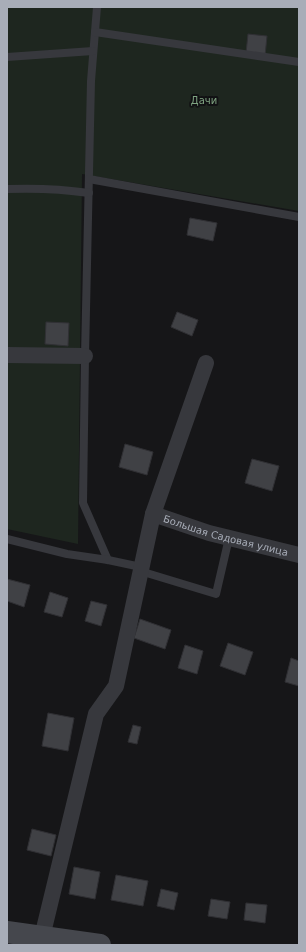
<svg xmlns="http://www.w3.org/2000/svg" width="306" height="952" viewBox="0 0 306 952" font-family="'DejaVu Sans',sans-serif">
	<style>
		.green { fill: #1e261f }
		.building { fill: #404145; stroke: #303034 }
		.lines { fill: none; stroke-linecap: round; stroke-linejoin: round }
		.lane { stroke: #37383d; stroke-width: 8 }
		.street { stroke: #37383d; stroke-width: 16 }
		.secondary { stroke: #45474d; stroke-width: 22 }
		.labels { text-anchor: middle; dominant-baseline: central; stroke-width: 4; stroke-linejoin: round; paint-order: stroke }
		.park-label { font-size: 10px; fill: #7fa381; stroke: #111113 }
		.street-label { font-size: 10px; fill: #a8adb8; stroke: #111113 }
	</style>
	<rect width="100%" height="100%" fill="#161618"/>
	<path class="green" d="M 7,7 L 299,7 L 299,211 L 82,174 L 78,544 L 7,529 Z"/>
	<g class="building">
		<path d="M 248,34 L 267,36 L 265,56 L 246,53 Z"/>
		<path d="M 190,218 L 217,223 L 213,241 L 187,235 Z"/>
		<path d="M 177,312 L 198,320 L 192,336 L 171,327 Z"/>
		<path d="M 46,322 L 69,323 L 68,346 L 45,344 Z"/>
		<path d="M 125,444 L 153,452 L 147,475 L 119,467 Z"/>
		<path d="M 252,459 L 279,466 L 272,491 L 245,483 Z"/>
		<path d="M 7,579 L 30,585 L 24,607 L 7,601 Z"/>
		<path d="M 50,592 L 68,598 L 62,617 L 44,612 Z"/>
		<path d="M 91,601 L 107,605 L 101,626 L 85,621 Z"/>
		<path d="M 140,619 L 171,630 L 165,649 L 134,638 Z"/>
		<path d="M 228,643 L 253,652 L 245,675 L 220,666 Z"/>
		<path d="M 185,645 L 203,651 L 197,674 L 178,668 Z"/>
		<path d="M 291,658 L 299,661 L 299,686 L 285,682 Z"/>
		<path d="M 48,713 L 74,718 L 68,751 L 42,746 Z"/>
		<path d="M 133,725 L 141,727 L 137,744 L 128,742 Z"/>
		<path d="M 32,829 L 56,835 L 51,856 L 27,850 Z"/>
		<path d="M 74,867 L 100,872 L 95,899 L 69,894 Z"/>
		<path d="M 116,875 L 148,881 L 143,906 L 111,900 Z"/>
		<path d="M 161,889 L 178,893 L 174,910 L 157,906 Z"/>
		<path d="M 211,899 L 230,902 L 227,919 L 208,916 Z"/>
		<path d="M 246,903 L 267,905 L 265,923 L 244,920 Z"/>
	</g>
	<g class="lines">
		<g class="lane">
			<path d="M 97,7 L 91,81 L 85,356 L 83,503 L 108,560"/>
			<path d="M 95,32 L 299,62"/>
			<path d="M 7,57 L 93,51"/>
			<path d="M 89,179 L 299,217"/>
			<path d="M 7,189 C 34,188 62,189 89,193"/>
			<path d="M 7,539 L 67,554 L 108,560 L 141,567"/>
			<path d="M 140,571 L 216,594 L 229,538"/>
		</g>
		<g class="street">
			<path d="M 7,355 L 85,356"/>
			<path id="s1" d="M 153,514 L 209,533 L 299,555"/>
			<path d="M 42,937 L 96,714 L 116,686 L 153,514 L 206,363"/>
		</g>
		<path class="secondary" d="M 7,932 L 100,945"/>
	</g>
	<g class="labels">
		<g class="park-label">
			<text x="204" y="100">Дачи</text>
		</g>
		<g class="street-label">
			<text stroke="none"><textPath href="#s1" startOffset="76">Большая Садовая улица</textPath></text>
		</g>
	</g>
	<rect width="306" height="952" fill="none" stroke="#a8adb8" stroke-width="16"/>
</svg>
